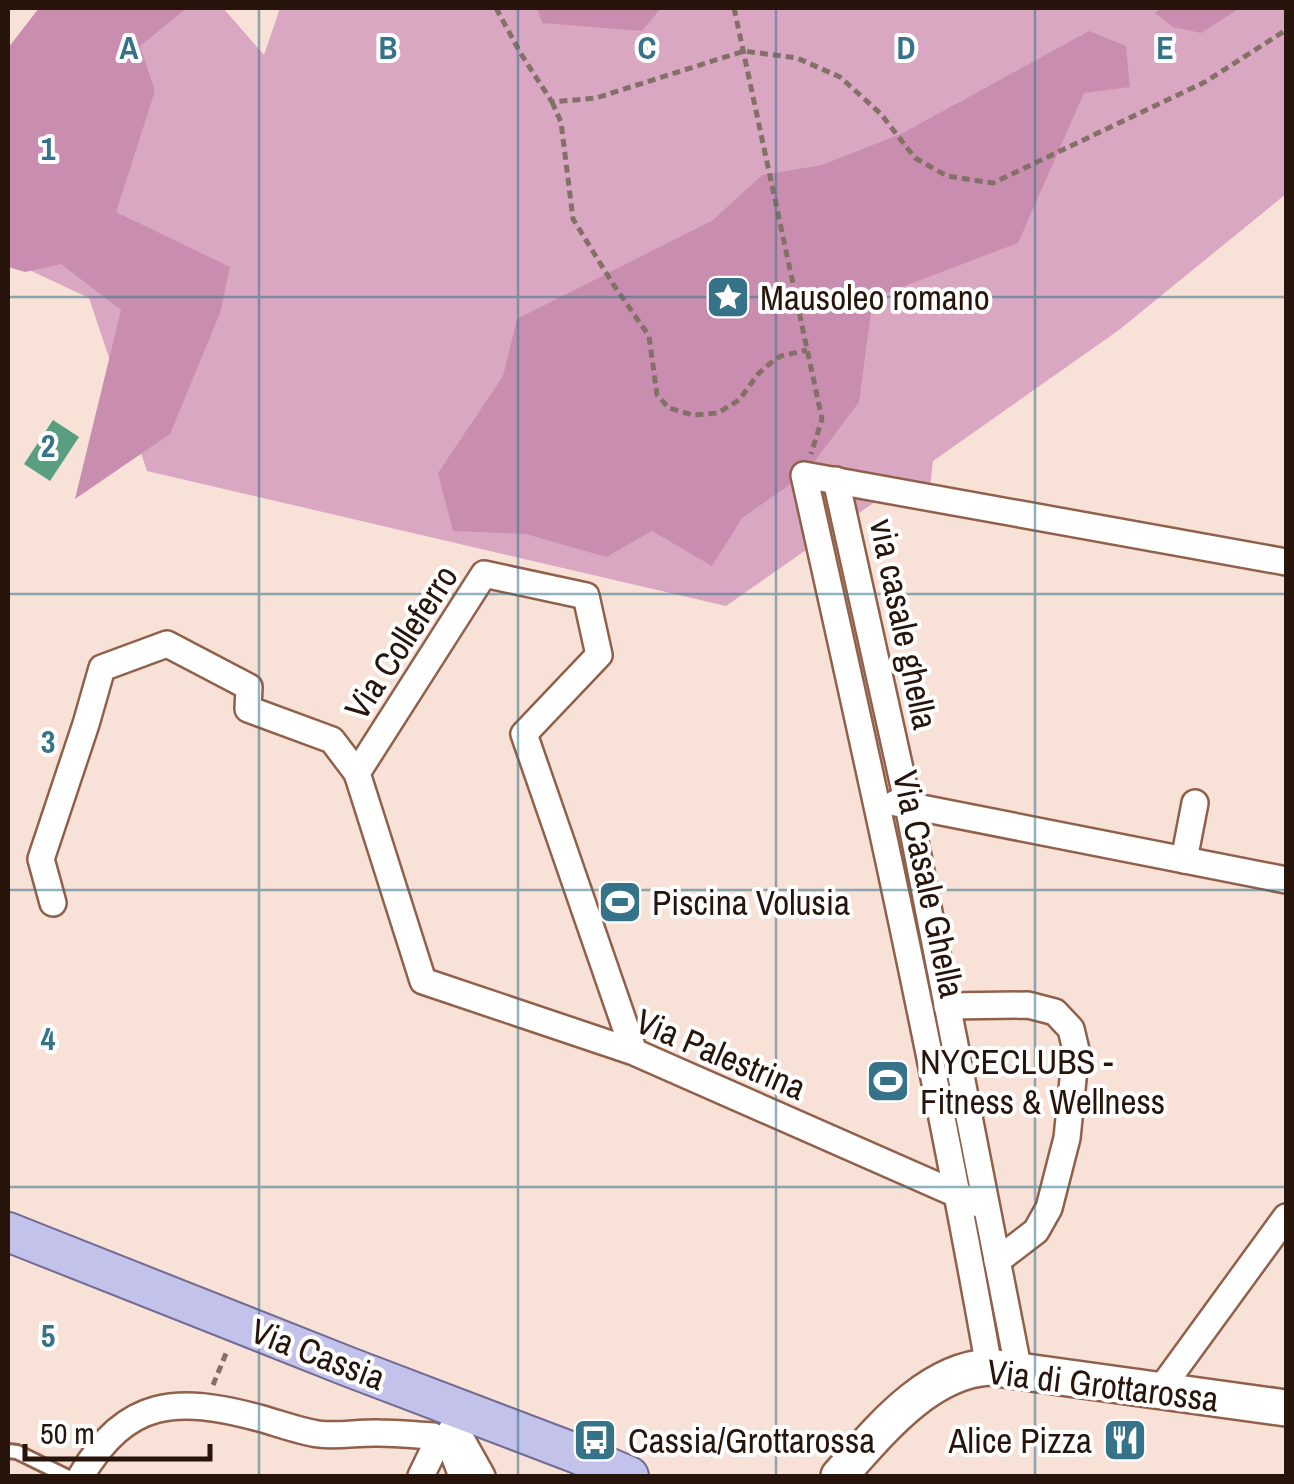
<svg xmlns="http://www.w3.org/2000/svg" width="1294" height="1484" viewBox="0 0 1294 1484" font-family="'Archivo Narrow',sans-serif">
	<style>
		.green { fill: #daa7c3 }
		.forest { fill: #c98eaf }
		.water { fill: #599e81 }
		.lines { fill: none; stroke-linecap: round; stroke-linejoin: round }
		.lane-casing { stroke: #90604a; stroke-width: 18 }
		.street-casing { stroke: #90604a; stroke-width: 30 }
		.secondary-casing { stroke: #90604a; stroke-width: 40 }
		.primary-casing { stroke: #726a93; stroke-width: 42 }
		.path { stroke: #857067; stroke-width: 5; stroke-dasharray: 8 5; stroke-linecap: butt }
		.lane { stroke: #fff; stroke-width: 12 }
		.street { stroke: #fff; stroke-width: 25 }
		.secondary { stroke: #fff; stroke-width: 35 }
		.primary { stroke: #c2c2ea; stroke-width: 38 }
		.grid { fill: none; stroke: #367389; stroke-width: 2.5; stroke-opacity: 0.55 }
		.labels { text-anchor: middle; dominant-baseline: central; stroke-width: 8; stroke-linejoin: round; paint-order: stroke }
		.poi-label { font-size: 35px; fill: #27140b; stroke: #fff; text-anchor: start }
		.street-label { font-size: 35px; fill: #27140b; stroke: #fff }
		.grid-label { font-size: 32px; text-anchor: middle; font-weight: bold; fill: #367389; stroke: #fff; stroke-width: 8; stroke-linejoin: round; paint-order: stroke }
	</style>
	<rect width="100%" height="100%" fill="#f8e1d7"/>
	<path class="green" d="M 50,8 L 223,8 L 264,55 L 280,8 L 1286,8 L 1286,194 L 1119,330 L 933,461 L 929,497 L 892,490 L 726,606 L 147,471 L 89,298 L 8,260 Z"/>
	<g class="forest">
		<path d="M 39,8 L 187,8 L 140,46 L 155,91 L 116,212 L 230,267 L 220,313 L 170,434 L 75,499 L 121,310 L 61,264 L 25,272 L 8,267 L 8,48 Z"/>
		<path d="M 537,8 L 661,8 L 642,31 L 542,23 Z"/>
		<path d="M 1159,8 L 1240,8 L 1201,33 L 1173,27 L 1155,13 Z"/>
		<path d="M 1089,31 L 1126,46 L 1130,87 L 1084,93 L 1018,243 L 873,298 L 859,402 L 805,474 L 742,518 L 712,566 L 652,531 L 606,557 L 526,534 L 453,531 L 438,473 L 503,376 L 517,319 L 713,220 L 762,175 L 822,165 L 903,133 Z"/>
	</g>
	<path class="water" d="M 53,420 L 79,437 L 50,481 L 24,464 Z"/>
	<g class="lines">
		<g class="lane-casing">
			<path id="lane" d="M 8,1451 L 17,1452 L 66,1476"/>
		</g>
		<g class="street-casing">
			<g id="street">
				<path d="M 836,480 L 908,805 L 1019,1372"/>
				<path d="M 896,803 L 1286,880"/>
				<path d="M 1184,860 L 1195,803"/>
				<path d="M 53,903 L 41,859 L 86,724 L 102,668 L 167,644 L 249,687 L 248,709 L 332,740 L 357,773"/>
				<path d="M 947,1006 L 1028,1005 L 1055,1012 L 1071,1029 L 1076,1050 L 1067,1138 L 1049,1208 L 1036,1231 L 997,1261"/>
				<path d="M 634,1052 L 524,734 L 599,655 L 586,596 L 484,574 L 357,773 L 423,981 L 634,1052 L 986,1207"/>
				<path d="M 989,1367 C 936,1068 870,771 804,475 L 1286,562"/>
				<path d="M 1160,1390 L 1286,1217"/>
				<path d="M 454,1426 L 482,1476"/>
				<path d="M 447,1437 L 462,1476"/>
				<path d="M 81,1476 C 127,1398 177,1396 259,1418 C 278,1423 298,1431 318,1434 C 339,1437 359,1432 379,1433 C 397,1433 415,1435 433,1436"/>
				<path d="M 421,1476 L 434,1449 L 447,1437 L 464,1410"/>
			</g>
		</g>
		<g class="secondary-casing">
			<path id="secondary" d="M 839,1476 C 878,1433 926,1371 989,1367 L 1286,1408"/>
		</g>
		<g class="primary-casing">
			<path id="primary" d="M 8,1232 L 349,1367 L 575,1453 L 629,1476"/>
		</g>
		<g class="path">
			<path d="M 496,8 L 521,54 L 552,102 L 596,98 L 744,51 L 797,58 L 840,77 L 881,114 L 915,158 L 947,176 L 993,183 L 1205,82 L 1286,30"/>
			<path d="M 734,8 L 822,419 L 811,454"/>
			<path d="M 552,102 L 561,122 L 573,219 L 613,284 L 649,336 L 657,395 L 669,408 L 693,415 L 718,413 L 739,400 L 758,374 L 774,360 L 781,356 L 807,350"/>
			<path d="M 213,1385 L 227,1351"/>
		</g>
		<use href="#lane" class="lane"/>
		<use href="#street" class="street"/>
		<use href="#secondary" class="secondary"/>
		<use href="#primary" class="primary"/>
	</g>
	<path class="grid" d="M 259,8 L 259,1476M 518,8 L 518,1476M 776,8 L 776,1476M 1035,8 L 1035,1476M 8,297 L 1286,297M 8,594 L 1286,594M 8,890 L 1286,890M 8,1187 L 1286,1187"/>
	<defs>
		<g id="sight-square" transform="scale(2.25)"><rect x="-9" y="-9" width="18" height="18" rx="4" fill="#367389" stroke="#fff"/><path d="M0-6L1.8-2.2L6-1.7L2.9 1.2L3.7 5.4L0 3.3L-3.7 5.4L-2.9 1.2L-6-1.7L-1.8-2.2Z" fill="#fff"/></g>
		<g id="stadium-square" transform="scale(2.25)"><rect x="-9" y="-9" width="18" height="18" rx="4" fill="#367389" stroke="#fff"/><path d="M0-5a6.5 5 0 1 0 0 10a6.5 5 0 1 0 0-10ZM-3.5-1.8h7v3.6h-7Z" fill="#fff"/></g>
		<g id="bus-square" transform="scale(2.25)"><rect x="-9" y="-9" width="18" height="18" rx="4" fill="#367389" stroke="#fff"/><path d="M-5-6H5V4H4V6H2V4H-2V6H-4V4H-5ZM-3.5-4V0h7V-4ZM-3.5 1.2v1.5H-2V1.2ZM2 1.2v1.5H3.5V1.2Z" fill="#fff"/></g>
		<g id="restaurant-square" transform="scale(2.25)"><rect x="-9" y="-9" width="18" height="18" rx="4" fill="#367389" stroke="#fff"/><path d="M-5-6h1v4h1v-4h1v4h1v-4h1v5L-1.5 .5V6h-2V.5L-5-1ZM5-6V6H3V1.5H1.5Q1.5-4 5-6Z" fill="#fff"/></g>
	</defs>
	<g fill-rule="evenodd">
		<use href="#sight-square" x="728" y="297"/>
		<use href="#stadium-square" x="620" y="902"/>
		<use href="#stadium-square" x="888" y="1081"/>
		<use href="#bus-square" x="595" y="1440"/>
		<use href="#restaurant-square" x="1125" y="1440"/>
	</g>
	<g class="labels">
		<g class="poi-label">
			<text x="760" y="297">Mausoleo romano</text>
			<text x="652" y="902">Piscina Volusia</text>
			<text x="920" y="1061">NYCECLUBS -<tspan x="920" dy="40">Fitness &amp; Wellness</tspan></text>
			<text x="628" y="1440">Cassia/Grottarossa</text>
			<text x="1092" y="1440" text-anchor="end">Alice Pizza</text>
		</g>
		<g class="street-label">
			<text transform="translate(904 624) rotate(78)">via casale ghella</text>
			<text transform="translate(401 642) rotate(-57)">Via Colleferro</text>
			<text transform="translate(929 884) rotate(78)">Via Casale Ghella</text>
			<text transform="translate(721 1054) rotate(23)">Via Palestrina</text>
			<text transform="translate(318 1354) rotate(21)">Via Cassia</text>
			<text transform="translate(1103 1385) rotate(7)">Via di Grottarossa</text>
		</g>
	</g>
	<g class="grid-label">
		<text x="129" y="59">A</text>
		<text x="388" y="59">B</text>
		<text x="647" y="59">C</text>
		<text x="906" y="59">D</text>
		<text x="1165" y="59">E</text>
		<text x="48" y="160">1</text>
		<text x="48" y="457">2</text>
		<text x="48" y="753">3</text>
		<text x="48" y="1050">4</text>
		<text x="48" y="1347">5</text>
	</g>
	<rect width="1294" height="1484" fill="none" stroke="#27140b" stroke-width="20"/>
	<path d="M25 1444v15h185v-15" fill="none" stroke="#27140b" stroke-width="5"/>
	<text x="40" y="1444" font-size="30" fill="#27140b" stroke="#ffffff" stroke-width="8" paint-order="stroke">50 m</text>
</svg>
